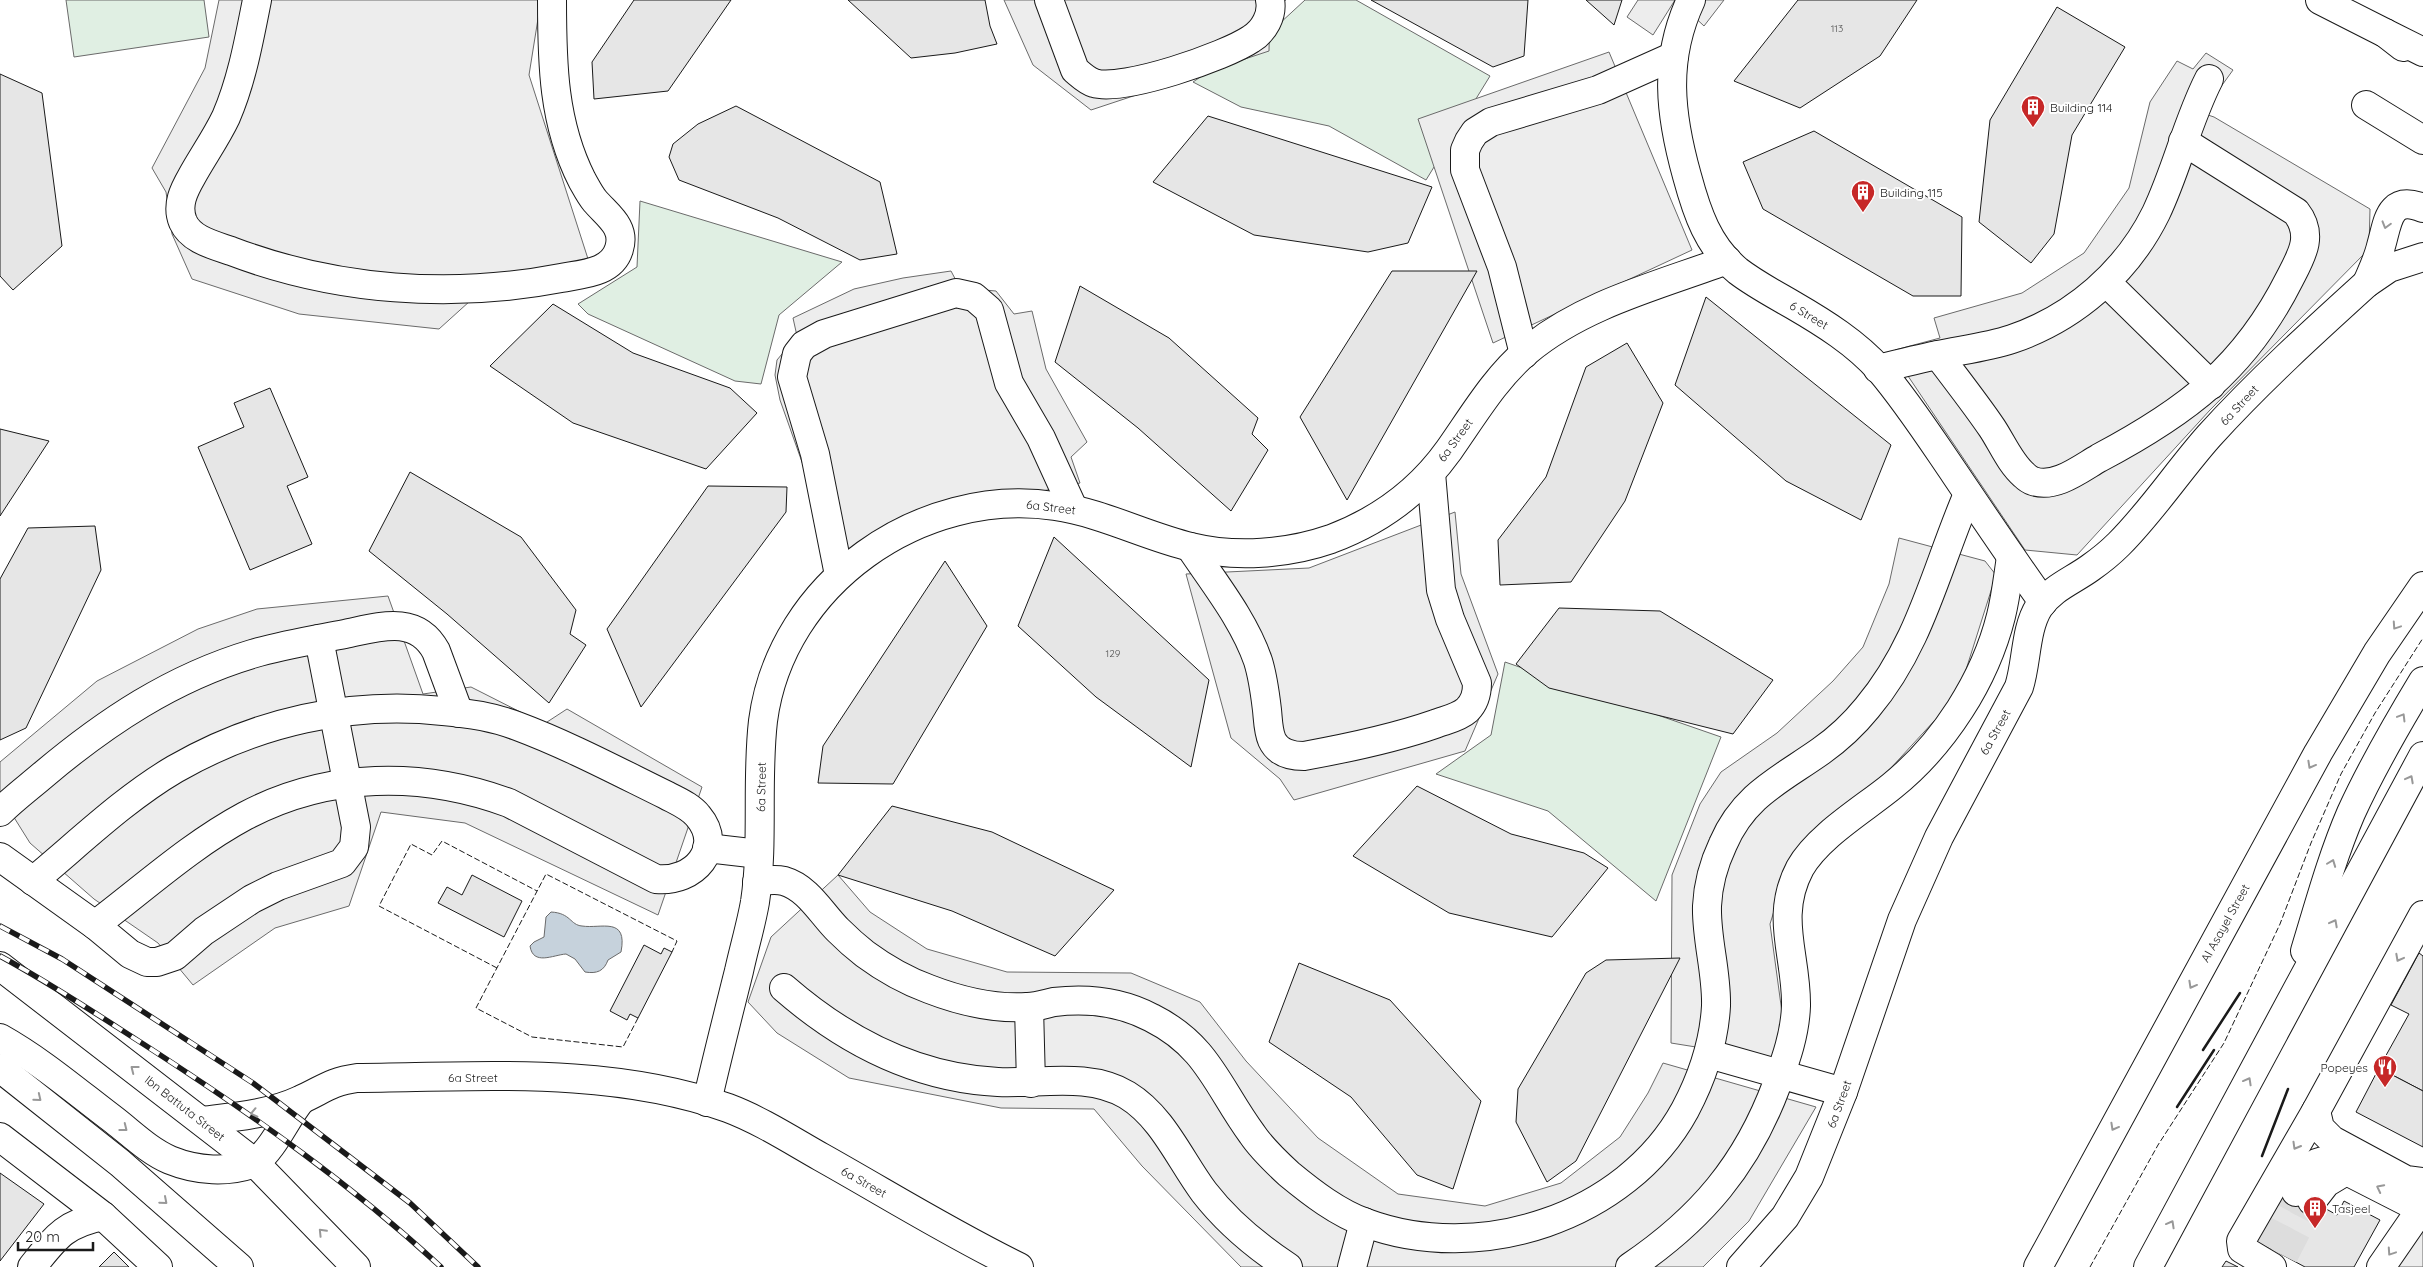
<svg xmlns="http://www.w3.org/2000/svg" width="2423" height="1267" viewBox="0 0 2423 1267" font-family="Quicksand,sans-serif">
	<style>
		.green { fill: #e0efe3; stroke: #6a6a6a }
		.parking { fill: #ededed; stroke: #6a6a6a }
		.water { fill: #c6d2dc; stroke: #6a6a6a }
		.building { fill: #e6e6e6; stroke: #1a1a1a }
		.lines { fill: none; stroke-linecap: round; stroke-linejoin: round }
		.minor-tunnel { stroke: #ddd; stroke-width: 28; stroke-dasharray: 28 14; stroke-linecap: butt }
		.minor-casing { stroke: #1a1a1a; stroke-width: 30 }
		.major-casing { stroke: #1a1a1a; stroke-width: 30 }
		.minor { stroke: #fff; stroke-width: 28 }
		.major { stroke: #fff; stroke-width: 28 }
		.rail-casing { stroke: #1a1a1a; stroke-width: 5.5 }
		.rail { stroke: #fff; stroke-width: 4; stroke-dasharray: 11; stroke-linecap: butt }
		.fence { stroke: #1a1a1a; stroke-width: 1; stroke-dasharray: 6 2.5; stroke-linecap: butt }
		.wall { stroke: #1a1a1a; stroke-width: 2.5 }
		.oneway { stroke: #989898 }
		.labels { text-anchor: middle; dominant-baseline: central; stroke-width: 4; stroke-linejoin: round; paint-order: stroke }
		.number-label { font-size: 10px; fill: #4d4d4d }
		.poi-label { font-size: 12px; fill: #1a1a1a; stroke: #fff; text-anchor: start }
		.street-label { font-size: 12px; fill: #1a1a1a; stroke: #fff }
	</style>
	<rect width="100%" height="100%" fill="#fff"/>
	<g class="green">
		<path d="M 66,0 L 204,0 L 209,37 L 74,57 Z"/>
		<path d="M 1305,0 L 1356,0 L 1490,76 L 1426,180 L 1329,126 L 1241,107 L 1193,82 L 1279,24 Z"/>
		<path d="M 640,201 L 842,262 L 779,315 L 761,384 L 735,381 L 588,314 L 578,304 L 637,267 Z"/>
		<path d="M 1505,662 L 1721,737 L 1656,901 L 1548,811 L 1436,774 L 1491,735 Z"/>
	</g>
	<g class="parking">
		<path d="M 219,0 L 541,0 L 529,75 L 589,262 L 501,273 L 439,329 L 299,314 L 192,279 L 172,234 L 166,192 L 152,168 L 205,68 Z"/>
		<path d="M 1004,0 L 1286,0 L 1270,3 L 1269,51 L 1091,110 L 1033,65 Z"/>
		<path d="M 1638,0 L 1675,0 L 1653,35 L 1627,17 Z"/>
		<path d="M 1697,0 L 1724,0 L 1704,26 L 1689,12 Z"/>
		<path d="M 1609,52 L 1692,250 L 1493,343 L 1418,119 Z"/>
		<path d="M 2206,53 L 2233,70 L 2202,113 L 2214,117 L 2370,209 L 2369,249 L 2210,410 L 2077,555 L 2025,550 L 1908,376 L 1895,350 L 1940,338 L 1934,318 L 2022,293 L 2084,253 L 2129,188 L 2150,102 L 2177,61 L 2193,69 Z"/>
		<path d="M 951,271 L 960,288 L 996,291 L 1014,314 L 1032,311 L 1046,369 L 1087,442 L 1071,457 L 1080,483 L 935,514 L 836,558 L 780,400 L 775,375 L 777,360 L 797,336 L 793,318 L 854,289 L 903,278 Z"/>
		<path d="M 1455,512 L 1461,574 L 1498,674 L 1465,751 L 1294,800 L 1280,779 L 1231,738 L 1186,574 L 1309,568 Z"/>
		<path d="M 1899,538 L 1985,561 L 1996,575 L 1958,695 L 1867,794 L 1790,860 L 1770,924 L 1783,1020 L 1777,1060 L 1671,1043 L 1672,875 L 1700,804 L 1721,772 L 1777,733 L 1833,681 L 1863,647 L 1889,584 Z"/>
		<path d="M 388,596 L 423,694 L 471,687 L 544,724 L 567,709 L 702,787 L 658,915 L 465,823 L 381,812 L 349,906 L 275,928 L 193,985 L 158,943 L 94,899 L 30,843 L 0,795 L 0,762 L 97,681 L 198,629 L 257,609 Z"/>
		<path d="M 838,875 L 870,912 L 927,949 L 1007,972 L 1131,973 L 1200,1002 L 1246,1061 L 1318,1138 L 1398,1194 L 1485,1206 L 1561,1183 L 1620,1137 L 1648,1093 L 1663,1063 L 1816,1107 L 1749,1221 L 1703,1267 L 1241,1267 L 1142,1166 L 1094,1109 L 1001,1108 L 849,1078 L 777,1033 L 748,1002 L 771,937 Z"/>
		<path d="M 2423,1228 L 2423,1267 L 2396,1267 Z"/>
	</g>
	<path class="water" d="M 551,912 C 571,913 570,925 582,926 C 601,929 628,916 621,952 L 608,960 C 604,971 597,974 585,972 L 575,959 L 566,954 C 553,955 533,966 530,946 L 534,942 L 544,937 L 546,917 Z"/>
	<g class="building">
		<path d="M 634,0 L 731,0 L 668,91 L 594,99 L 592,62 Z"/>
		<path d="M 848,0 L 985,0 L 990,26 L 997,44 L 955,53 L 911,58 Z"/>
		<path d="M 1371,0 L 1528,0 L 1524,56 L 1493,67 Z"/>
		<path d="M 1586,0 L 1622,0 L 1614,25 Z"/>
		<path d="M 1798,0 L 1917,0 L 1880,56 L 1800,108 L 1734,81 Z"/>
		<path d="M 2057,7 L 2125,47 L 2072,135 L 2054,234 L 2031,263 L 1979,222 L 1990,120 Z"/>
		<path d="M 0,74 L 42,93 L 62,246 L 13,290 L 0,276 Z"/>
		<path d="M 736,106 L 880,182 L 897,254 L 860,260 L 778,218 L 679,180 L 669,157 L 673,144 L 698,124 Z"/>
		<path d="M 1208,116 L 1432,187 L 1408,243 L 1368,252 L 1254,235 L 1153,182 Z"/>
		<path d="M 1814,131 L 1962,217 L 1961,296 L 1913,296 L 1763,209 L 1743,162 Z"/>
		<path d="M 1392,271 L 1477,271 L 1347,500 L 1300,417 Z"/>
		<path d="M 1080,286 L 1169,338 L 1258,418 L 1252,434 L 1268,450 L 1231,511 L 1138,428 L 1055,362 Z"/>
		<path d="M 1706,297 L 1891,445 L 1861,520 L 1786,481 L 1675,385 Z"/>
		<path d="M 553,304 L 633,353 L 730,388 L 757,413 L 706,469 L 573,423 L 490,366 Z"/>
		<path d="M 1627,343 L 1663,403 L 1625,501 L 1571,582 L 1500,585 L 1498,540 L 1546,477 L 1586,367 Z"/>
		<path d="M 270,388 L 308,477 L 287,486 L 312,544 L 250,570 L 198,447 L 244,427 L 234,403 Z"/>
		<path d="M 0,429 L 49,441 L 0,516 Z"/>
		<path d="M 410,472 L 521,537 L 576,610 L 570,634 L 586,645 L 549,703 L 447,614 L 369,551 Z"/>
		<path d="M 708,486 L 787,487 L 786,512 L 641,707 L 607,629 Z"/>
		<path d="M 95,526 L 101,570 L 26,728 L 0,740 L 0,579 L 28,528 Z"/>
		<path d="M 1054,537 L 1209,680 L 1191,767 L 1096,697 L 1018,626 Z"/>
		<path d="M 945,561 L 987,626 L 893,784 L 818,783 L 823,746 Z"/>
		<path d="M 1559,608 L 1660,611 L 1773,680 L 1733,734 L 1549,688 L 1516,664 Z"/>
		<path d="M 1417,786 L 1511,834 L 1584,853 L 1608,868 L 1552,937 L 1449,913 L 1353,856 Z"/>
		<path d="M 892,806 L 992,832 L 1114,890 L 1055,956 L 952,911 L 838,875 Z"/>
		<path d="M 472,875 L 522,901 L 504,937 L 438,903 L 447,887 L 462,895 Z"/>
		<path d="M 644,945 L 661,954 L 664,948 L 672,952 L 638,1018 L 630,1014 L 627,1020 L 610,1011 Z"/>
		<path d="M 2419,953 L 2423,956 L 2423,1091 L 2379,1068 L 2409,1014 L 2391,1005 Z"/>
		<path d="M 1680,958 L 1576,1161 L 1547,1182 L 1516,1122 L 1518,1089 L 1586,973 L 1606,960 Z"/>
		<path d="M 1299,963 L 1390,1000 L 1481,1101 L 1453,1189 L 1417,1175 L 1351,1097 L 1269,1042 Z"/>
		<path d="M 2379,1068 L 2423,1091 L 2423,1147 L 2356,1112 Z"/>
		<path d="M 0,1173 L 44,1204 L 0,1261 Z"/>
		<path d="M 2281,1184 L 2337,1215 L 2344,1201 L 2380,1220 L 2354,1267 L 2305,1267 L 2251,1238 Z"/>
		<path d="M 114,1252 L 129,1267 L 99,1267 Z"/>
		<path d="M 2226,1261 L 2238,1267 L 2222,1267 Z"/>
	</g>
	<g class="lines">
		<g class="minor-tunnel">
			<path d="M 2267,1247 L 2296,1192"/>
			<path d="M 2284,1256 L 2312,1201"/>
		</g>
		<g class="minor-casing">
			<g id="minor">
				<path d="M 257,0 C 249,40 242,80 226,117 C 216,138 203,156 192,176 C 184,190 176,205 183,222 C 191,240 214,245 231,251 C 336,291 452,299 561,278 C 582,274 612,273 619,249 C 626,227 608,216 595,201 C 590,195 586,187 582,180 C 553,123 552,63 552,0"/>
				<path d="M 1049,0 L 1075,70 C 1081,75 1087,81 1094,83 C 1123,92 1226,56 1251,39 C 1264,31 1273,15 1270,0"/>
				<path d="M 1691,0 C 1663,60 1670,115 1687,176 C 1697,213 1708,246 1738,271 C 1755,284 1774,294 1793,305 C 1824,323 1856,343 1880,370 C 1908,403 1931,439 1955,474 C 1984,517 2013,560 2043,602"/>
				<path d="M 2320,0 L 2385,33 L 2403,47"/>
				<path d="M 2366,105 L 2423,140"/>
				<path d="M 2423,208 C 2388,194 2388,223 2381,246 C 2378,259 2372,271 2367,283 L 2389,268 L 2423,257"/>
				<path d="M 2106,282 L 2211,385"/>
				<path d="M 1524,354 L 1502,267 L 1465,170 L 1465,150 L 1469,141 L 1475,132 L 1491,122 L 1598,90 L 1674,56"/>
				<path d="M 1938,355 C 1956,379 1975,403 1992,428 C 2002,443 2010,463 2024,475 C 2026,477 2030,480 2033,481 C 2055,489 2080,469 2099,458 C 2186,412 2245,368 2290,278 C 2302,255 2314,235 2296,212 L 2183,141"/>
				<path d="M 1878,369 C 1898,364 1918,359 1938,355 C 1962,350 1988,347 2012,339 C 2074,318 2127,272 2156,213 C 2177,169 2187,122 2209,79"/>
				<path d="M 1190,547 C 1214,583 1244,620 1258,661 C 1263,677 1265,693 1267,710 C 1268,719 1268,731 1272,740 C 1278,753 1291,756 1304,756 C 1348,748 1392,739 1435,724 C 1445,720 1458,718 1467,710 C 1475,702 1477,694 1477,683 L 1450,619 L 1441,590 L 1431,473"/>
				<path d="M 839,575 L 815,454 L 792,377 L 797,354 L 804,345 L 824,334 L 956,293 L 974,297 L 989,310 L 1009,383 L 1041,438 L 1073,508"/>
				<path d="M 0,812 C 13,799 29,787 43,775 C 106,722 172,678 252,654 C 282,645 314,640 345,634 C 379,627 416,614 436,651 L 459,713"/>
				<path d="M 707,848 L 759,854"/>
				<path d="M 0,857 L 95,925 L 130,954 L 147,962 L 157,962 L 175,956 L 204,931 L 252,899 L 278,886 L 342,863 L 354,847 L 356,827 L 319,639"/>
				<path d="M 33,881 C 79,843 124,799 175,769 C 257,722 349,701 443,711 C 467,713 494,717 517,726 C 568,745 617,771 666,795 C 677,801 690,806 698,816 C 725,848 694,883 656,879 L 509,803 C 422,771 328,772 245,816 C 191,845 144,888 95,925"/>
				<path d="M 757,882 C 767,880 775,879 784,881 C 808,888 821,913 838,930 C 846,938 856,947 865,954 C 884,968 907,981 929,989 C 960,1001 994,1009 1027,1007 C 1036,1007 1045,1004 1054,1002 C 1088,998 1122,1002 1152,1018 C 1208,1046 1218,1088 1252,1134 C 1262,1149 1276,1162 1289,1174 C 1312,1193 1338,1213 1366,1223 C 1479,1265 1626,1218 1685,1110 C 1702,1078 1714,1042 1716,1006 C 1717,972 1706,939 1707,906 C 1708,884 1714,863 1723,844 C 1744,795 1780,780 1821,751 C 1838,739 1854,724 1867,708 C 1921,644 1936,568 1968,494"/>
				<path d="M 784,988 C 845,1041 916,1078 998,1082 C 1040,1084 1089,1072 1127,1095 C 1163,1117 1180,1160 1204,1192 C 1228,1223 1256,1246 1288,1267"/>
				<path d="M 1029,1007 L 1031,1083"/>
				<path d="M 1709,1054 L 1843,1092"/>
				<path d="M 707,1102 C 717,1058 728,1015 739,971 C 744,948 751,925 755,902 C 764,842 756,781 763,721 C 781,583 921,486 1055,506 C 1103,513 1145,536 1191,547 C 1236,558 1288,554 1331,539 C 1379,521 1419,492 1449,450 C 1473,416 1495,378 1527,351 C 1583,304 1660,285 1727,260"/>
				<path d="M 2316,1111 L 2320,1128 L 2332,1140 L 2406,1180 L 2423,1182"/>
				<path d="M 202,1121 C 234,1117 270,1114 300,1100 C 323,1090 329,1082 357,1078 C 480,1077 610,1066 728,1108 C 760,1120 791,1140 821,1157 C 887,1194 951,1234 1019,1267"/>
				<path d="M 0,1137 L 103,1216 L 158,1267"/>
				<path d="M 255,1163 C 276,1145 284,1121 301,1100"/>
				<path d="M 2296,1192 C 2304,1179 2309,1160 2327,1161 L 2423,1210"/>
				<path d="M 2312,1201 L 2326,1183 L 2346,1171"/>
				<path d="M 32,1267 C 56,1237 64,1224 103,1216"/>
				<path d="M 1352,1267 L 1364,1222"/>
				<path d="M 1630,1267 C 1701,1219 1747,1165 1777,1084 C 1786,1059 1795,1034 1796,1006 C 1797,956 1774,917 1800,868 C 1818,836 1864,809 1892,786 C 1944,744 1985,680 2001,616 C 2006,596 2008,576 2011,557"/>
				<path d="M 1741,1267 L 1785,1217 L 1809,1177 L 1843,1092 L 1902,920 L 1939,837 L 2019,687 C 2027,662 2025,629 2039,607 C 2052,588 2072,581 2090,568 C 2100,561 2110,553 2119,544 C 2152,511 2178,471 2209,436 C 2259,381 2313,332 2367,283"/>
				<path d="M 2272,1267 L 2242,1249 L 2241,1241 L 2316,1111 L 2423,915"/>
				<path d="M 2381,1267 L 2421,1209"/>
			</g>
		</g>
		<g class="major-casing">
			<g id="major">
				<path d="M 2385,33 L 2423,52"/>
				<path d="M 2305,951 C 2319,905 2332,857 2351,813 C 2372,767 2397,724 2423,681"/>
				<path d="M 0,966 L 255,1163 L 356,1267"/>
				<path d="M 0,1038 C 41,1061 77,1092 114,1120 C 132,1134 149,1151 170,1160 C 197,1171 228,1173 255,1163"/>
				<path d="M 0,1068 L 120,1163 L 239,1267"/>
				<path d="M 2038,1267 L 2318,753 L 2377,653 L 2423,586"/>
				<path d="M 2148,1267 L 2423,756"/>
			</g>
		</g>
		<use href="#minor" class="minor"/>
		<use href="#major" class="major"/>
		<g class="rail-casing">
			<g id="rail">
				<path d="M 0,926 L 62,959 L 253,1083 L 410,1203 L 478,1267"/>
				<path d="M 0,956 C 52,984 101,1017 151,1049 C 253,1115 352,1185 441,1267"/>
			</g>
		</g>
		<use href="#rail" class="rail"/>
		<g class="fence">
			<path d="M 497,968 L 379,906 L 411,844 L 432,855 L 442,841 L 537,891"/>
			<path d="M 638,1018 L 623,1047 L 532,1037 L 476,1008 L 546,874 L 677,941 L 672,952"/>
			<path d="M 2090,1267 L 2158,1145 L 2224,1043 L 2280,924 L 2311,843 L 2341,774 L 2375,713 L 2423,638"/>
		</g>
		<g class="wall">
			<path d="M 2203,1050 L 2240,993"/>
			<path d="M 2177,1107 L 2214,1050"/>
			<path d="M 2262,1156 L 2288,1089"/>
		</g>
	</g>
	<defs><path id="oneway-chevron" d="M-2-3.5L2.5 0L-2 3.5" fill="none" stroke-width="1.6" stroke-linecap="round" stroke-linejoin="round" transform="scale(1.25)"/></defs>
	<g class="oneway">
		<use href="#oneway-chevron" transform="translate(2386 225) rotate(106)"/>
		<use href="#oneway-chevron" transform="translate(2396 626) rotate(124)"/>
		<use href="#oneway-chevron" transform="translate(2402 717) rotate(-59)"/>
		<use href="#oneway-chevron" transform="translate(2311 765) rotate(119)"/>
		<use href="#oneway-chevron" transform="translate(2410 779) rotate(-62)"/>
		<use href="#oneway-chevron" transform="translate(2332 863) rotate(-69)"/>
		<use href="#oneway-chevron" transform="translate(2334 923) rotate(-62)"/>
		<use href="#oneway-chevron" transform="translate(2399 958) rotate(118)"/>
		<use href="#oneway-chevron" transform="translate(2192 985) rotate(119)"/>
		<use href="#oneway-chevron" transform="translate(134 1069) rotate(-142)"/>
		<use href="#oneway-chevron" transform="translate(2248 1081) rotate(-61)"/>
		<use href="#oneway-chevron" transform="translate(38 1098) rotate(39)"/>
		<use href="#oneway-chevron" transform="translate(254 1113) rotate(168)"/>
		<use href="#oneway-chevron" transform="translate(2114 1127) rotate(119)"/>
		<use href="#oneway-chevron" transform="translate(124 1128) rotate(38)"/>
		<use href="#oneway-chevron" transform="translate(2296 1146) rotate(120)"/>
		<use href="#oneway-chevron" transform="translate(2380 1188) rotate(-153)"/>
		<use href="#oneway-chevron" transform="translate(164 1201) rotate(41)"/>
		<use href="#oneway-chevron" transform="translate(2171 1224) rotate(-61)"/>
		<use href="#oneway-chevron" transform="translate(322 1232) rotate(-134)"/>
		<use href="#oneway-chevron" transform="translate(2391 1252) rotate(124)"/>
	</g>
	<defs>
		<g id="building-pin" transform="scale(1.25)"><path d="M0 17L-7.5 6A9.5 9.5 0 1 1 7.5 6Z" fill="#c62828" stroke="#fff"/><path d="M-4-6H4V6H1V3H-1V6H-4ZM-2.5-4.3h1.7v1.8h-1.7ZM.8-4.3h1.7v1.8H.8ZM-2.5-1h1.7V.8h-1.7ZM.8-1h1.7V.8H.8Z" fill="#fff"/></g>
		<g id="restaurant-pin" transform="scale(1.25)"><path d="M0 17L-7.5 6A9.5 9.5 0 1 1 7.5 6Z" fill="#c62828" stroke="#fff"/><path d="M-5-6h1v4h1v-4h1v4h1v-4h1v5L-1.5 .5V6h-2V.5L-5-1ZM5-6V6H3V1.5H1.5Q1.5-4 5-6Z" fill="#fff"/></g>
	</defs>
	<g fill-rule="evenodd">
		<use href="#building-pin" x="2033" y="107"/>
		<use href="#building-pin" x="1863" y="192"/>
		<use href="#restaurant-pin" x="2385" y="1067"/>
		<use href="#building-pin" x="2315" y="1208"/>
	</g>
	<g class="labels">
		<g class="number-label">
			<text x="1837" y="28">113</text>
			<text x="1113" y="653">129</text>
		</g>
		<g class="poi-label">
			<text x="2050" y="107">Building 114</text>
			<text x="1880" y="192">Building 115</text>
			<text x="2368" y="1067" text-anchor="end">Popeyes</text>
			<text x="2332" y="1208">Tasjeel</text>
		</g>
		<g class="street-label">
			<text transform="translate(1809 315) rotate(31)">6 Street</text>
			<text transform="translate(2239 405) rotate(-47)">6a Street</text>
			<text transform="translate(1455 440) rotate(-54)">6a Street</text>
			<text transform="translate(1051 507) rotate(7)">6a Street</text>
			<text transform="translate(1995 732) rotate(-61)">6a Street</text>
			<text transform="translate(761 787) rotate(-89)">6a Street</text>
			<text transform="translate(2225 923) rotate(-61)">Al Asayel Street</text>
			<text x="473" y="1077">6a Street</text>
			<text transform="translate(1839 1104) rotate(-70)">6a Street</text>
			<text transform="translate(185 1108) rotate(38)">Ibn Battuta Street</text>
			<text transform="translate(864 1182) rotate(29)">6a Street</text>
		</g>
	</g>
	<path d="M18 1242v8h75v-8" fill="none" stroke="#1a1a1a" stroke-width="2.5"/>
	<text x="25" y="1242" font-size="15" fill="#1a1a1a" stroke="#ffffff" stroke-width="4" paint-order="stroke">20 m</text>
</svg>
